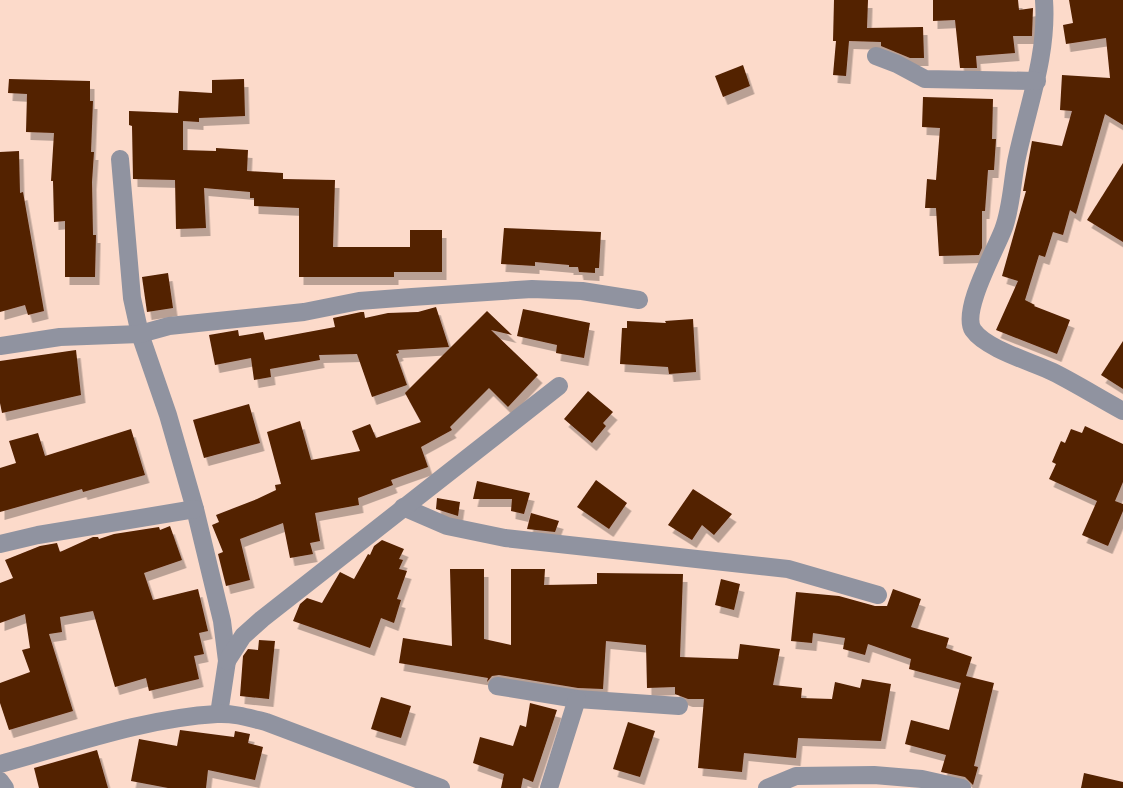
<svg xmlns="http://www.w3.org/2000/svg" width="1123" height="788" viewBox="0 0 1123 788" font-family="Signika,sans-serif">
	<style>
		.building { fill: #522001; filter: url(#shadow) }
		.lines { fill: none; stroke-linecap: round; stroke-linejoin: round }
		.street { stroke: #9093a0; stroke-width: 18 }
	</style>
	<defs>
		<filter id="shadow"><feDropShadow dx="4.5" dy="8" stdDeviation="0" flood-color="#0004"/></filter>
	</defs>
	<rect width="100%" height="100%" fill="#fcdaca"/>
	<g class="building">
		<path d="M 834,0 L 868,0 L 867,28 L 923,27 L 924,58 L 910,58 L 881,46 L 881,42 L 849,41 L 846,76 L 833,75 L 836,41 L 833,41 Z"/>
		<path d="M 933,0 L 1018,0 L 1019,10 L 1033,8 L 1032,36 L 1013,36 L 1015,53 L 976,56 L 977,68 L 960,68 L 955,20 L 933,21 Z"/>
		<path d="M 1069,0 L 1123,0 L 1123,125 L 1105,114 L 1076,214 L 1070,210 L 1063,235 L 1053,232 L 1045,257 L 1039,255 L 1025,300 L 1035,305 L 1034,306 L 1070,320 L 1057,354 L 996,330 L 1018,281 L 1002,276 L 1026,191 L 1023,191 L 1032,141 L 1062,146 L 1072,111 L 1060,110 L 1062,75 L 1110,78 L 1106,38 L 1066,44 L 1063,25 L 1073,23 Z"/>
		<path d="M 743,65 L 750,86 L 723,97 L 715,76 Z"/>
		<path d="M 9,79 L 90,81 L 90,101 L 93,101 L 91,152 L 94,152 L 92,182 L 93,235 L 96,235 L 95,277 L 65,277 L 65,221 L 54,222 L 53,181 L 51,181 L 54,133 L 26,132 L 27,94 L 8,93 Z"/>
		<path d="M 244,79 L 245,116 L 199,118 L 199,122 L 183,121 L 183,150 L 216,151 L 216,148 L 248,150 L 247,171 L 283,173 L 283,179 L 335,180 L 333,247 L 410,247 L 410,230 L 442,230 L 442,272 L 394,272 L 394,277 L 299,277 L 299,208 L 254,206 L 254,198 L 250,198 L 250,192 L 204,188 L 206,228 L 176,229 L 175,180 L 133,179 L 132,126 L 129,125 L 129,111 L 178,113 L 179,91 L 212,93 L 212,80 Z"/>
		<path d="M 923,97 L 993,99 L 992,139 L 996,139 L 994,170 L 988,170 L 985,211 L 982,211 L 982,248 L 979,255 L 939,256 L 936,208 L 925,208 L 927,179 L 936,180 L 940,128 L 922,127 Z"/>
		<path d="M 19,151 L 20,193 L 23,192 L 44,311 L 28,315 L 25,305 L 0,312 L 0,152 Z"/>
		<path d="M 1123,163 L 1123,242 L 1087,220 Z"/>
		<path d="M 504,228 L 601,232 L 599,268 L 595,268 L 595,273 L 579,272 L 578,267 L 569,267 L 569,265 L 535,262 L 535,266 L 501,264 Z"/>
		<path d="M 168,273 L 173,308 L 147,312 L 142,277 Z"/>
		<path d="M 436,307 L 449,347 L 398,350 L 399,353 L 396,354 L 407,385 L 372,397 L 357,354 L 319,355 L 320,360 L 270,369 L 271,377 L 254,380 L 251,358 L 215,365 L 209,335 L 238,330 L 239,336 L 263,332 L 265,340 L 335,327 L 333,318 L 361,312 L 364,312 L 365,318 L 388,313 L 418,312 Z"/>
		<path d="M 523,309 L 590,323 L 584,358 L 556,353 L 557,345 L 517,336 Z"/>
		<path d="M 487,311 L 512,335 L 491,330 L 538,375 L 508,407 L 489,388 L 450,427 L 452,430 L 421,447 L 428,467 L 391,480 L 393,485 L 358,498 L 359,505 L 315,513 L 320,541 L 310,543 L 313,554 L 290,558 L 283,523 L 240,539 L 250,580 L 226,586 L 218,554 L 223,552 L 212,525 L 219,522 L 216,515 L 257,499 L 276,490 L 275,485 L 281,484 L 267,432 L 300,421 L 311,460 L 360,451 L 352,431 L 370,424 L 376,438 L 421,422 L 405,393 Z"/>
		<path d="M 693,319 L 696,372 L 669,374 L 668,367 L 620,364 L 622,328 L 627,328 L 627,321 L 666,323 L 665,321 Z"/>
		<path d="M 1123,341 L 1123,389 L 1101,375 Z"/>
		<path d="M 76,350 L 81,395 L 2,413 L 0,403 L 0,361 Z"/>
		<path d="M 588,391 L 613,412 L 603,423 L 606,426 L 592,443 L 564,419 Z"/>
		<path d="M 249,404 L 260,443 L 204,458 L 193,420 Z"/>
		<path d="M 1085,426 L 1123,444 L 1123,482 L 1115,501 L 1123,504 L 1123,511 L 1108,546 L 1082,535 L 1097,501 L 1049,479 L 1056,464 L 1052,462 L 1061,441 L 1065,443 L 1071,429 L 1082,433 Z"/>
		<path d="M 131,429 L 145,475 L 83,492 L 82,489 L 0,512 L 0,468 L 16,463 L 9,441 L 38,433 L 45,456 Z"/>
		<path d="M 596,480 L 627,503 L 609,529 L 577,507 Z"/>
		<path d="M 477,481 L 530,493 L 524,514 L 511,511 L 512,499 L 473,499 Z"/>
		<path d="M 693,489 L 732,514 L 714,535 L 702,525 L 692,540 L 668,525 Z"/>
		<path d="M 437,498 L 460,502 L 458,516 L 436,509 Z"/>
		<path d="M 531,513 L 559,521 L 555,532 L 527,529 Z"/>
		<path d="M 170,526 L 182,560 L 144,573 L 153,600 L 198,589 L 208,631 L 199,633 L 204,654 L 194,656 L 199,679 L 149,691 L 146,678 L 115,687 L 93,611 L 60,617 L 62,632 L 49,634 L 73,711 L 9,730 L 0,703 L 0,683 L 30,672 L 22,650 L 30,648 L 25,614 L 0,623 L 0,583 L 13,578 L 5,560 L 40,546 L 57,543 L 60,552 L 93,537 L 98,537 L 99,539 L 114,534 L 159,527 L 160,530 Z"/>
		<path d="M 382,540 L 404,549 L 399,559 L 403,560 L 399,569 L 407,571 L 397,599 L 401,600 L 394,623 L 381,618 L 370,648 L 293,621 L 300,604 L 307,598 L 322,603 L 340,572 L 354,579 L 368,554 L 370,555 L 374,546 Z"/>
		<path d="M 450,569 L 484,569 L 484,639 L 511,645 L 511,569 L 545,569 L 544,585 L 597,584 L 597,573 L 683,574 L 680,657 L 738,659 L 740,644 L 780,649 L 773,685 L 802,688 L 801,698 L 832,699 L 835,682 L 860,688 L 862,679 L 891,684 L 881,741 L 798,738 L 796,758 L 744,753 L 742,772 L 698,768 L 704,699 L 688,699 L 675,694 L 675,687 L 647,688 L 646,645 L 606,641 L 603,689 L 578,688 L 499,675 L 492,676 L 487,682 L 488,678 L 399,663 L 403,638 L 452,646 Z"/>
		<path d="M 721,579 L 740,584 L 734,610 L 715,605 Z"/>
		<path d="M 893,589 L 921,599 L 911,627 L 949,638 L 946,648 L 972,657 L 966,676 L 994,683 L 974,766 L 978,767 L 973,785 L 965,777 L 941,772 L 946,755 L 905,744 L 911,720 L 949,730 L 961,683 L 909,669 L 911,659 L 868,644 L 865,655 L 843,649 L 845,638 L 813,633 L 812,643 L 791,641 L 796,592 L 839,596 L 875,606 L 887,606 Z"/>
		<path d="M 259,640 L 275,641 L 269,699 L 240,696 L 243,656 L 248,649 L 258,650 Z"/>
		<path d="M 381,697 L 411,706 L 401,738 L 371,729 Z"/>
		<path d="M 530,703 L 557,710 L 533,782 L 523,778 L 521,788 L 501,788 L 504,774 L 473,763 L 480,737 L 513,746 L 520,725 L 526,727 Z"/>
		<path d="M 628,722 L 655,731 L 640,777 L 613,769 Z"/>
		<path d="M 180,730 L 234,737 L 235,731 L 250,734 L 248,743 L 263,747 L 255,780 L 208,770 L 206,788 L 168,788 L 131,781 L 139,739 L 177,746 Z"/>
		<path d="M 97,750 L 108,788 L 39,788 L 34,768 Z"/>
		<path d="M 1084,773 L 1123,782 L 1123,788 L 1081,788 Z"/>
	</g>
	<g class="lines">
		<g class="street">
			<path d="M 1044,0 C 1048,56 1027,108 1016,162 C 1012,184 1011,210 1003,230 C 995,251 961,311 973,330 C 986,349 1032,362 1053,372 C 1077,384 1099,398 1123,411"/>
			<path d="M 876,56 L 897,64 L 925,79 L 1037,81"/>
			<path d="M 120,159 L 132,298 L 140,334 L 168,415 L 195,509 L 222,621 L 227,661 L 219,714"/>
			<path d="M 0,346 L 60,337 L 140,334 L 169,326 L 304,312 L 359,301 L 412,297 L 532,289 L 582,291 L 639,300"/>
			<path d="M 403,507 L 447,526 L 505,538 L 788,569 L 878,595"/>
			<path d="M 0,544 L 38,535 L 195,509"/>
			<path d="M 227,661 L 243,636 L 262,619 L 559,386"/>
			<path d="M 497,686 L 577,699 L 679,706"/>
			<path d="M 0,764 C 70,745 145,718 217,714 C 234,713 250,718 266,722 L 441,788"/>
			<path d="M 0,781 L 5,788"/>
			<path d="M 549,788 L 577,699"/>
			<path d="M 767,788 L 796,776 L 874,775 L 922,779 L 962,788"/>
		</g>
	</g>
</svg>
